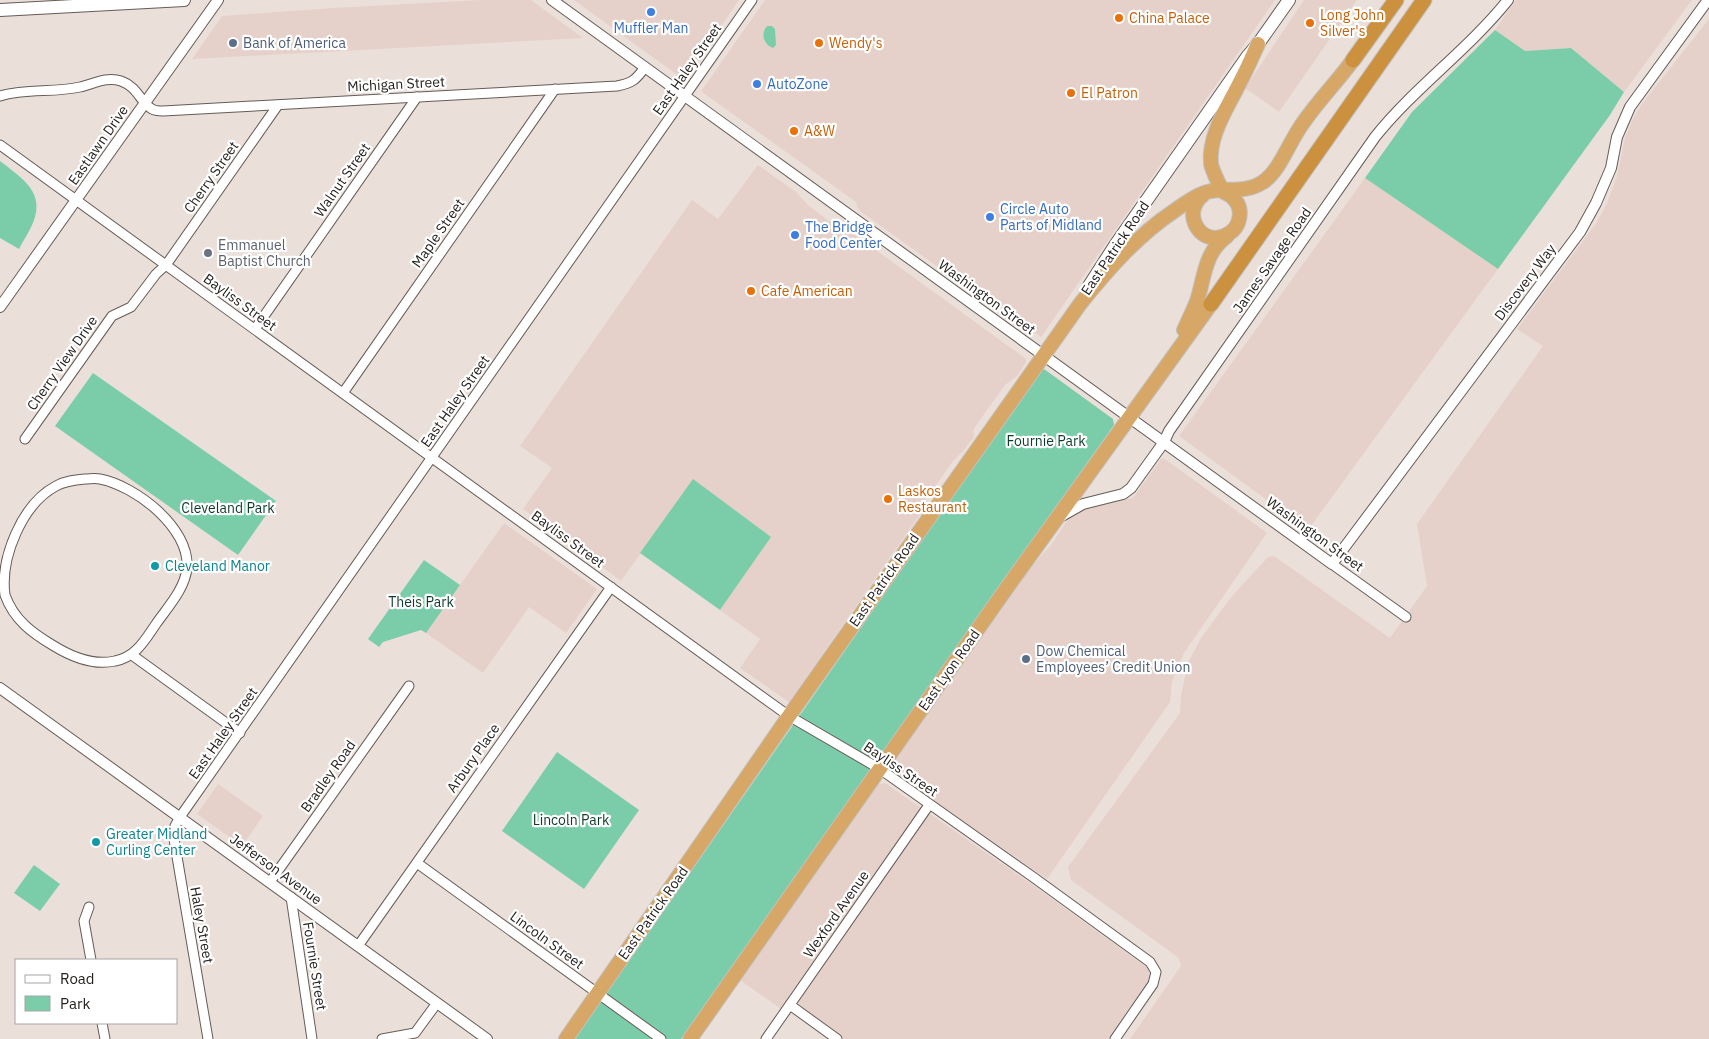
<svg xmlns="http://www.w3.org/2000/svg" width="1709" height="1039" viewBox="0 0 1709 1039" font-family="'IBM Plex Sans',sans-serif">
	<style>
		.built { fill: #e5d1ca }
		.green { fill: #7bcda9 }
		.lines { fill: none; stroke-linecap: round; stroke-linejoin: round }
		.minor-casing { stroke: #655c57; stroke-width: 11 }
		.tertiary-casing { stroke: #655c57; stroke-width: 12 }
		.secondary-casing { stroke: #655c57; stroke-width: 14 }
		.trunk-casing { stroke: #c2c1c0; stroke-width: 16 }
		.motorway-casing { stroke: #c2c1c0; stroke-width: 17 }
		.minor { stroke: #fff; stroke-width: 9 }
		.tertiary { stroke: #fff; stroke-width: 10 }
		.secondary { stroke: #fff; stroke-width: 12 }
		.trunk { stroke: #d6a766; stroke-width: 14 }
		.motorway { stroke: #cb913f; stroke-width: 15 }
		.shop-dot { fill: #3f7fe0; stroke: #fff; stroke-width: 2 }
		.food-dot { fill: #e8710a; stroke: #fff; stroke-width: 2 }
		.service-dot { fill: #5c6f8a; stroke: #fff; stroke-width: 2 }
		.worship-dot { fill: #6b7280; stroke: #fff; stroke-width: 2 }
		.culture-dot { fill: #0f9aa8; stroke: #fff; stroke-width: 2 }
		.labels { text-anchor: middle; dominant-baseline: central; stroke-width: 4.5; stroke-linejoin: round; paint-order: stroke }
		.food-label { font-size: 14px; fill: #c56008; stroke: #fff; text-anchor: start }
		.shop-label { font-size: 14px; fill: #366cbe; stroke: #fff; text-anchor: start }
		.service-label { font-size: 14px; fill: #4e5e75; stroke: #fff; text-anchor: start }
		.street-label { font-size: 14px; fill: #25211f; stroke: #fff }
		.worship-label { font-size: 14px; fill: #5b616d; stroke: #fff; text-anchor: start }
		.park-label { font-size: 14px; fill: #0e3c2b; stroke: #fff }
		.culture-label { font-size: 14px; fill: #0d838f; stroke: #fff; text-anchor: start }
	</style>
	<rect width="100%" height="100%" fill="#ebdfda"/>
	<g class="built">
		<path d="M 480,0 L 531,0 L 583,38 L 192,59 L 222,16 L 333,8 Z"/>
		<path d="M 574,0 L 739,0 L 686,77 L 683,79 Z"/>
		<path d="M 765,0 L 1275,0 L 1041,337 L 994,303 L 988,303 L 860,211 L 857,207 L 856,202 L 702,92 L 702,90 Z"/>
		<path d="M 1304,0 L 1357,0 L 1279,112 L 1245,88 Z"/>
		<path d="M 1516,0 L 1692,0 L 1624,92 L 1571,48 L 1525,51 L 1495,30 Z"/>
		<path d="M 1709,19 L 1709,1039 L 1130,1039 L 1181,966 L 1179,958 L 1071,880 L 1068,867 L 1180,713 L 1181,695 L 1188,663 L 1201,638 L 1232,596 L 1268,557 L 1274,556 L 1390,638 L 1427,586 L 1417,524 L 1543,346 L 1517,329 L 1597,222 L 1607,203 L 1617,176 L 1625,138 L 1632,121 L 1641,105 Z"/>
		<path d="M 758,165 L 796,192 L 808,205 L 830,222 L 833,219 L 1025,358 L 1026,362 L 1017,376 L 1005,385 L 975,427 L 973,431 L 974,437 L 964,450 L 953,461 L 925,501 L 928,503 L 789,702 L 740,668 L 760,639 L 720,610 L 771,537 L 693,480 L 621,581 L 523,509 L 552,468 L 520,446 L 692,200 L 718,219 Z"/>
		<path d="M 1365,178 L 1498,269 L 1308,530 L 1179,436 Z"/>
		<path d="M 1161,459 L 1165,459 L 1267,533 L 1184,653 L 1172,681 L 1170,702 L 1047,879 L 896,774 L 893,770 L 892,762 L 1028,570 L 1051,545 L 1071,515 L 1087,505 L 1133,498 Z"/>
		<path d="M 504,523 L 597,589 L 566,633 L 529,607 L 483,673 L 426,633 Z"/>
		<path d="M 885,783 L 1033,885 L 1149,969 L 1151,974 L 1150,979 L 1108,1039 L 844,1039 L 801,1008 L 798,1001 L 790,995 L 781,1009 L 740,980 L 874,789 L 879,784 Z"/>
		<path d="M 218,784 L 263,816 L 242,846 L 197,814 Z"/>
	</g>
	<g class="green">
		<path d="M 767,26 L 772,26 L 775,29 L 776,45 L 773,48 C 764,45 760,34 767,26 Z"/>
		<path d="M 1495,30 L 1525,51 L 1571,48 L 1624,92 L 1610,115 L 1498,269 L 1365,178 L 1412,112 Z"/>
		<path d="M 0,161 C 19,176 43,190 35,217 C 32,228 24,239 19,249 L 0,238 Z"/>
		<path d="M 1044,369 L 1113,419 L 1114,425 L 681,1039 L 574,1039 L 1040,371 Z"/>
		<path d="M 93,373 L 276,501 L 238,555 L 55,426 Z"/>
		<path d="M 693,479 L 771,537 L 720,610 L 640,553 Z"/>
		<path d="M 424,560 L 460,585 L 426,633 L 421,630 L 383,642 L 379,647 L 368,639 Z"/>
		<path d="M 557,752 L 639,810 L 584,889 L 502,831 Z"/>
		<path d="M 34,865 L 60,884 L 40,911 L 14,893 Z"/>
	</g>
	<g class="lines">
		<g class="minor-casing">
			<g id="minor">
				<path d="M 0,96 C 26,88 53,93 80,87 C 93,84 107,76 121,81 C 138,87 140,102 152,109 C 155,111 159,111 163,111 L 617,86 C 632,83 636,80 645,67"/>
				<path d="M 0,145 L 768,701 L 789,716 L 880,769 L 1033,877 L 1150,962 L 1156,972 L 1153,984 L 1115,1039"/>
				<path d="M 255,329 L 417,97"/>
				<path d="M 343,393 L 555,89"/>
				<path d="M 25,439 L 112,316 L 131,307 L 156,274 L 166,265 L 278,105"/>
				<path d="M 85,479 C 90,479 95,478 100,479 C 136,486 190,528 187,568 C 185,589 167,608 156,624 C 145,640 136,657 115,661 C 93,666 72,657 54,646 C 32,633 14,620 5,595 C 0,558 22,504 56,486 C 65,481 75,480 85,479 Z"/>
				<path d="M 1332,564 L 1406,617"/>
				<path d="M 132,655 L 240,733"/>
				<path d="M 417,863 L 661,1039"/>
				<path d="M 270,882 L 409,686"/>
				<path d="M 291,897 L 312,1039"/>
				<path d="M 89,907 L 84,921 L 91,960"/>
				<path d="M 358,946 L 611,587"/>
				<path d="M 790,1005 L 837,1039"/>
				<path d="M 102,1023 L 105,1039"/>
				<path d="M 208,1039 L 174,839 L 175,826 L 180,817 L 752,0"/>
				<path d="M 382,1039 L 415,1033 L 437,1003"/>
				<path d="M 766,1039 L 929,805"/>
			</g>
		</g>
		<g class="tertiary-casing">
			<g id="tertiary">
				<path d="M 552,0 L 1332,564 L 1580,232 L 1596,203 L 1611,168 L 1617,137 L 1630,107 L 1708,0"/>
				<path d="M 0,307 L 218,0"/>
				<path d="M 1060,517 L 1083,504 L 1123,494 L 1131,488 L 1164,442 L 1169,431 L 1375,137 C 1415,87 1468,50 1508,0"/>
				<path d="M 0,688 L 487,1039"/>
			</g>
		</g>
		<g class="secondary-casing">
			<g id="secondary">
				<path d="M 0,10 L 184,0"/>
				<path d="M 1089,286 L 1116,244 L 1247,57 L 1258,44 L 1289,0"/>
			</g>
		</g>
		<g class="trunk-casing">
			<g id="trunk">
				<path d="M 1203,195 C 1179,214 1203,250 1228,234 C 1241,227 1244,208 1233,198 C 1231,195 1227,194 1224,192 C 1220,188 1212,169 1211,164 C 1208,135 1228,107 1240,82 C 1247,69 1252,57 1258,44"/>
				<path d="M 1184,330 C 1188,321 1193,311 1197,301 C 1205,276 1204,253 1227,236"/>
				<path d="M 566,1039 L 789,716 L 1080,304 C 1108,269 1137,236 1174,211 C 1184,204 1193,197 1204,193 C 1222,186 1244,195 1263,182 C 1280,171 1290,140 1303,123 C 1318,101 1337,82 1353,60"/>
				<path d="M 690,1039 L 1006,589 L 1211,304"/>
			</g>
		</g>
		<g class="motorway-casing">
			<g id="motorway">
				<path d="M 1353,60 L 1396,0"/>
				<path d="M 1211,304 L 1424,0"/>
			</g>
		</g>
		<use href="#minor" class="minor"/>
		<use href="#tertiary" class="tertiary"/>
		<use href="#secondary" class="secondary"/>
		<use href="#trunk" class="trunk"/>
		<use href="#motorway" class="motorway"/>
	</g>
	<g class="shop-dot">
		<circle cx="651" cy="12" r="5"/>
		<circle cx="757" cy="84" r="5"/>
		<circle cx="990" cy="217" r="5"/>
		<circle cx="795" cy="235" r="5"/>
	</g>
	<g class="food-dot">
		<circle cx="1119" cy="18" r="5"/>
		<circle cx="1310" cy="23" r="5"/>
		<circle cx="819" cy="43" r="5"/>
		<circle cx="1071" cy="93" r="5"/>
		<circle cx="794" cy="131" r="5"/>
		<circle cx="751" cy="291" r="5"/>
		<circle cx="888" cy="499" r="5"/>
	</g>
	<g class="service-dot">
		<circle cx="233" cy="43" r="5"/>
		<circle cx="1026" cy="659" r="5"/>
	</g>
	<circle class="worship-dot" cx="208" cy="253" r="5"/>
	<g class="culture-dot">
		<circle cx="155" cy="566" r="5"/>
		<circle cx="96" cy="842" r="5"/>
	</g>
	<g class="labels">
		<g class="food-label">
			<text x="1320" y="15">Long John<tspan x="1320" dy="16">Silver's</tspan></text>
			<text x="1129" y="18">China Palace</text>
			<text x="829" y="43">Wendy's</text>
			<text x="1081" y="93">El Patron</text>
			<text x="804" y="131">A&amp;W</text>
			<text x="761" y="291">Cafe American</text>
			<text x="898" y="491">Laskos<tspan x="898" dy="16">Restaurant</tspan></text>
		</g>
		<g class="shop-label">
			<text x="651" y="28" text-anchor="middle">Muffler Man</text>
			<text x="767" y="84">AutoZone</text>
			<text x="1000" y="209">Circle Auto<tspan x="1000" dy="16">Parts of Midland</tspan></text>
			<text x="805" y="227">The Bridge<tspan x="805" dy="16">Food Center</tspan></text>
		</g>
		<g class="service-label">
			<text x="243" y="43">Bank of America</text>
			<text x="1036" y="651">Dow Chemical<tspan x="1036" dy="16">Employees’ Credit Union</tspan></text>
		</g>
		<g class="street-label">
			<text transform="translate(687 69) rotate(-55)">East Haley Street</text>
			<text transform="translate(396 84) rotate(-3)">Michigan Street</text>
			<text transform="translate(98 145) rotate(-55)">Eastlawn Drive</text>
			<text transform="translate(211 177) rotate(-55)">Cherry Street</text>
			<text transform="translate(342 180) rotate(-55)">Walnut Street</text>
			<text transform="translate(438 233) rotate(-55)">Maple Street</text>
			<text transform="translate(1115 248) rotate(-56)">East Patrick Road</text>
			<text transform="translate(1272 260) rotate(-55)">James Savage Road</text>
			<text transform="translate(1525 282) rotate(-53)">Discovery Way</text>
			<text transform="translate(987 297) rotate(36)">Washington Street</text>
			<text transform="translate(240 302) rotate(36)">Bayliss Street</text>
			<text transform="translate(62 363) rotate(-55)">Cherry View Drive</text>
			<text transform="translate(455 401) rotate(-55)">East Haley Street</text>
			<text transform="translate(1315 534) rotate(36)">Washington Street</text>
			<text transform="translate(568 539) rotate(36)">Bayliss Street</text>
			<text transform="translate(884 580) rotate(-55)">East Patrick Road</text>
			<text transform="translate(949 670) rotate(-55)">East Lyon Road</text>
			<text transform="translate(223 733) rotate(-55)">East Haley Street</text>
			<text transform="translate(473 758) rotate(-55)">Arbury Place</text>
			<text transform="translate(901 769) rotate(34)">Bayliss Street</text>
			<text transform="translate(328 776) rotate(-55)">Bradley Road</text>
			<text transform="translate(276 869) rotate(36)">Jefferson Avenue</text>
			<text transform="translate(653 913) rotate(-55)">East Patrick Road</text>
			<text transform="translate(836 914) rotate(-55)">Wexford Avenue</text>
			<text transform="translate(202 925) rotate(80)">Haley Street</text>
			<text transform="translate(547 940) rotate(36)">Lincoln Street</text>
			<text transform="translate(315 966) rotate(81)">Fournie Street</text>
		</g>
		<g class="worship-label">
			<text x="218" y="245">Emmanuel<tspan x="218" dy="16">Baptist Church</tspan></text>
		</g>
		<g class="park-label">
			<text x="1046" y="441">Fournie Park</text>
			<text x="228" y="508">Cleveland Park</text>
			<text x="421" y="602">Theis Park</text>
			<text x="571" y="820">Lincoln Park</text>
		</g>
		<g class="culture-label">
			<text x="165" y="566">Cleveland Manor</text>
			<text x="106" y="834">Greater Midland<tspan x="106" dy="16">Curling Center</tspan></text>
		</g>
	</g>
	<rect x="15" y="959" width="162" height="65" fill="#ffffff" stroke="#a8a6a5"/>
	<rect x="25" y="975" width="25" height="8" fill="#ffffff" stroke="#a8a6a5"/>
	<text x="60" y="984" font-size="15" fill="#25211f">Road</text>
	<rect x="25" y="996" width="25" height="15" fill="#7bcda9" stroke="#a8a6a5"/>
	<text x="60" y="1009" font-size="15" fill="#25211f">Park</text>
</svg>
